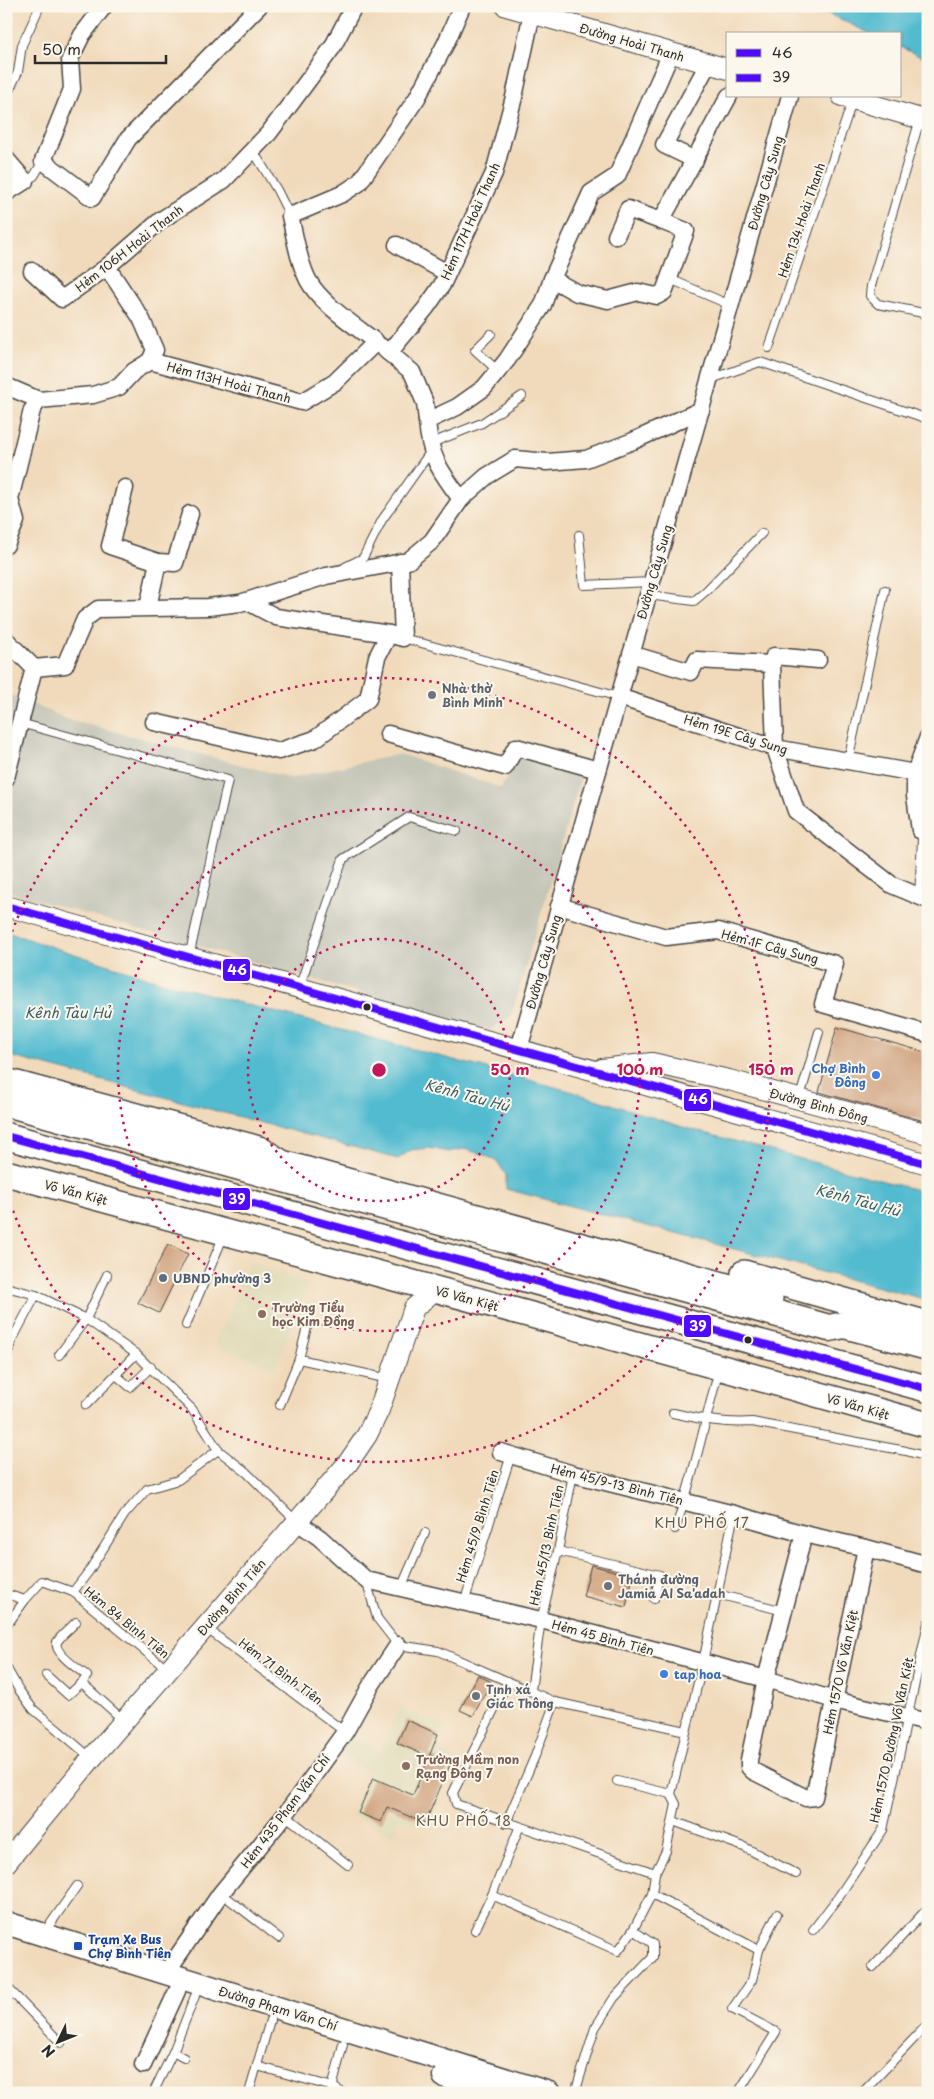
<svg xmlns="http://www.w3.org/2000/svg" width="934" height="2099" viewBox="0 0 934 2099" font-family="'Playpen Sans',sans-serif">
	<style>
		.built { fill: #e2dcba }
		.industrial { fill: #c5c5b8 }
		.water { fill: #52bbd0; stroke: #3e737e }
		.building { fill: #cfa07c }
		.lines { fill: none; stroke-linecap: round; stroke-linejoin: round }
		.service-casing { stroke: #494541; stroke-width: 10 }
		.minor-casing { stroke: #494541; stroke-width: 19 }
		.tertiary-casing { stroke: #494541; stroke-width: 22 }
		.secondary-casing { stroke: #494541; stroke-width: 25 }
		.primary-casing { stroke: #494541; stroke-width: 28 }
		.trunk-casing { stroke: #494541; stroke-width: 29 }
		.service { stroke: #fff; stroke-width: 8 }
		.minor { stroke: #fff; stroke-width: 16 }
		.tertiary { stroke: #fff; stroke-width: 20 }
		.secondary { stroke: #fff; stroke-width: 22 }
		.primary { stroke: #fff; stroke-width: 25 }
		.trunk { stroke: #fff; stroke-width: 26 }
		.bus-1-casing { stroke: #fbf7ec; stroke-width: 11 }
		.bus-2-casing { stroke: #fbf7ec; stroke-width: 11 }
		.bus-1 { stroke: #4f0aff; stroke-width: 8 }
		.bus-2 { stroke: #4f0aff; stroke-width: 8 }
		.ring { fill: none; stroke: #c2185b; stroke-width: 2.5; stroke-dasharray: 2.5 5 }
		.worship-dot { fill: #6b7280; stroke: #fbf7ec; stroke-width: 2 }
		.bus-dot { fill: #2b2b2b; stroke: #fbf7ec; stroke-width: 2 }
		.shop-dot { fill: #3f7fe0; stroke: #fbf7ec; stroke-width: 2 }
		.service-dot { fill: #5c6f8a; stroke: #fbf7ec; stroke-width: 2 }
		.education-dot { fill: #8d6e63; stroke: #fbf7ec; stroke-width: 2 }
		.transit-dot { fill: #1a4fb4; stroke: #fbf7ec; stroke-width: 2 }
		.labels { text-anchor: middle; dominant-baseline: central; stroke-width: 4; stroke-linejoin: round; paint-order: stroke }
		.street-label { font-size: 12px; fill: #2b2b2b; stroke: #fbf7ec }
		.worship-label { font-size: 12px; font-weight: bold; fill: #5b616d; stroke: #fbf7ec; text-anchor: start }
		.shop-label { font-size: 12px; font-weight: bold; fill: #366cbe; stroke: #fbf7ec; text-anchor: end }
		.service-label { font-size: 12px; font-weight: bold; fill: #4e5e75; stroke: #fbf7ec; text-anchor: start }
		.education-label { font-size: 12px; font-weight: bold; fill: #785e54; stroke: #fbf7ec; text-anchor: start }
		.transit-label { font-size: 12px; font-weight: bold; fill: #164399; stroke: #fbf7ec; text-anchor: start }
		.water-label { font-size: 14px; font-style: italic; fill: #395d65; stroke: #fbf7ec }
		.neighbourhood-label { font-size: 14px; letter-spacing: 1px; fill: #645447; stroke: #fbf7ec }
		.centre { fill: #c2185b; stroke: #fbf7ec; stroke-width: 2.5 }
		.ring-label { font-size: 15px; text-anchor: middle; font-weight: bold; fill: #c2185b; stroke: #fbf7ec; stroke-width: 4; stroke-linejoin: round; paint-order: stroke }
		.line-badge { stroke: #fbf7ec; stroke-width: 2 }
		.badge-label { font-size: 14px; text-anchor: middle; font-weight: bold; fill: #fff }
	</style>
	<rect width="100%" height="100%" fill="#fbf7ec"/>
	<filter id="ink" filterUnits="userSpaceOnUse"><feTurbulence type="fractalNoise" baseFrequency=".02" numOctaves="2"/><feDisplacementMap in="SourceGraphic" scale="10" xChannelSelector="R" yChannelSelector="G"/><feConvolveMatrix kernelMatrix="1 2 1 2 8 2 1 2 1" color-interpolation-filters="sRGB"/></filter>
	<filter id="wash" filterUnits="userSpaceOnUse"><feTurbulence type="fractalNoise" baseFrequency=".0096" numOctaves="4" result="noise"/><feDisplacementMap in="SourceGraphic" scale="20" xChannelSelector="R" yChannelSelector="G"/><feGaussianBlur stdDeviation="1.12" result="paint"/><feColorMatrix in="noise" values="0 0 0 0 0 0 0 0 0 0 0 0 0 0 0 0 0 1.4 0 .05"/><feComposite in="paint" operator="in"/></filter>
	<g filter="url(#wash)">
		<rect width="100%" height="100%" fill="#f1dabb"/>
		<g class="built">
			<path d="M 250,1262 L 308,1283 L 275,1369 L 214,1345 Z"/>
			<path d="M 400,1708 L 443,1727 L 435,1748 L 456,1760 L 427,1828 L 400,1819 L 394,1835 L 351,1815 L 370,1773 L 337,1752 L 349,1735 L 380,1752 Z"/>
		</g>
		<path class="industrial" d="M 6,693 L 67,719 L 291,778 L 400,754 L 501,788 L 520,754 L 582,773 L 511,1017 L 490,1030 L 6,891 Z"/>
		<g class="water">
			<path d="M 812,6 L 928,6 L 928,60 L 900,47 L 900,34 L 871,34 Z"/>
			<path d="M 6,932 L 162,982 L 570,1091 L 686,1128 L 928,1193 L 928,1300 L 506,1189 L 506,1175 L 497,1161 L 482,1154 L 464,1149 L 448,1152 L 429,1148 L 411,1150 L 398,1159 L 6,1055 Z"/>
		</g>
		<g id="blocks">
			<g class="building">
				<path d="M 837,1027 L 928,1053 L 928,1122 L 819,1092 Z"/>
				<path d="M 168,1244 L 188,1254 L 159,1313 L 138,1303 Z"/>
				<path d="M 591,1565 L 633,1576 L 626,1607 L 583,1596 Z"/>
				<path d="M 478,1675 L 491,1682 L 473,1716 L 460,1710 Z"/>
				<path d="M 407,1720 L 438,1734 L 429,1757 L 397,1743 Z"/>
				<path d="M 430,1755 L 450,1765 L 425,1823 L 387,1807 L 381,1822 L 358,1813 L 373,1778 L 413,1795 Z"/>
			</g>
		</g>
	</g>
	<g filter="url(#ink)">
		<use href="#blocks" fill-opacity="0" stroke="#494541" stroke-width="1"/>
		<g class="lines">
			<g class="service-casing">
				<g id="service">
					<path d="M 6,97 L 18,72 L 22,45 L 40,6"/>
					<path d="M 920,119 L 871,286 L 870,296 L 878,304 L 928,314"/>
					<path d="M 252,149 L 277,190 L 290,216"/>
					<path d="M 25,181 L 34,176 L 43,161"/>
					<path d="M 670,279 L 730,305"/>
					<path d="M 491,334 L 475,350 L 498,371"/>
					<path d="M 769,348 L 853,99"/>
					<path d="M 711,379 L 760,362 L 928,419"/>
					<path d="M 429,444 L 482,423 L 522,396"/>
					<path d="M 579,535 L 584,585 L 651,582"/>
					<path d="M 345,567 L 363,558 L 382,520 L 431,451"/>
					<path d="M 648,595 L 694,601 L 706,591 L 762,533"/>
					<path d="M 403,638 L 619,697"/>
					<path d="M 20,723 L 228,780 L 189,957"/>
					<path d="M 848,761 L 885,590"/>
					<path d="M 919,897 L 922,839 L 920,830"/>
					<path d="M 299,988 L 343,859 L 409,817 L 457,831"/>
					<path d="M 800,1097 L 819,1032"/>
					<path d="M 6,1287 L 36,1295 L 86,1319 L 136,1354 L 192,1409 L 218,1450 L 246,1472 L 296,1521"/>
					<path d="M 186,1325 L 224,1235"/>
					<path d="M 59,1355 L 86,1319 L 107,1275"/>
					<path d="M 299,1359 L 389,1379"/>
					<path d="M 6,1362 L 11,1342 L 36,1295"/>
					<path d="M 116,1375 L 130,1387 L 151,1367"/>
					<path d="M 86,1405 L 136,1354"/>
					<path d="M 280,1405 L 299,1359 L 307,1327"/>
					<path d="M 673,1413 C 700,1419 725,1424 752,1422 L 906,1451 L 928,1457"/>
					<path d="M 675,1529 C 694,1477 704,1423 719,1370"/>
					<path d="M 558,1551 L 660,1575 L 654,1599"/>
					<path d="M 366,1580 L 377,1618 L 398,1645 L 438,1651 L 555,1702 L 686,1731"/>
					<path d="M 401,1588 L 425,1533"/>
					<path d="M 73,1592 L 89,1571 L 125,1514 L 147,1489 L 178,1480 L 218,1450"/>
					<path d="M 6,1594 L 25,1600"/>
					<path d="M 717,1594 L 784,1611"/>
					<path d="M 464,1603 L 511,1455"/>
					<path d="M 10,1621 L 25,1600 L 42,1581 L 73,1592 L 168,1670"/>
					<path d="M 76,1622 C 71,1628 61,1635 57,1642 C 53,1653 80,1670 87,1676 L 82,1683 L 123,1720"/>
					<path d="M 206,1628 L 345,1732"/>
					<path d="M 6,1667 L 19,1690 L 33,1709 L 90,1757"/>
					<path d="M 46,1675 L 68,1695 L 82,1683"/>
					<path d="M 508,1681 L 453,1793 L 456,1804 L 655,1873"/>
					<path d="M 531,1690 L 541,1620 L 558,1551 L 573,1474"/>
					<path d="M 617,1781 L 671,1794"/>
					<path d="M 285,1815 L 348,1865"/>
					<path d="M 673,1821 L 744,1847 L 796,1874"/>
					<path d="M 506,1823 L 535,1756 L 555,1702"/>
					<path d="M 221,1893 L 279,1938"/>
					<path d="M 652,1894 L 759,1950"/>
					<path d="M 492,1895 L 618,1951 L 633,1930 L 652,1894 L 655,1873 L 666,1851 L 676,1804 L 671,1794 L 703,1662 L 734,1514"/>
					<path d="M 475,1930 L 492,1895 L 519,1828"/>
					<path d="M 813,1930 L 839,1896 L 883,1830 L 928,1623"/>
					<path d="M 44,1933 L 77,1886"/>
					<path d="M 873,1967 L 928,1908"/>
					<path d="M 6,1986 L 61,2043"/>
					<path d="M 173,2052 L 184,2058"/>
					<path d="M 257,2066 L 333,2087 L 343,2093"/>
					<path d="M 153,2093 L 173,2052 L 195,1996"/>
					<path d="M 249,2093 L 270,2020"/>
					<path d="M 331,2093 L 343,2044"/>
					<path d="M 575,2093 L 595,2028 L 614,1998 L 653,1957 L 653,1944 L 633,1930"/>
					<path d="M 738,2093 L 776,2032 L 732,2009 L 752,1980 L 759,1950 L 777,1914"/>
					<path d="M 862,2093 L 928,2024"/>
				</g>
			</g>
			<g class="minor-casing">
				<g id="minor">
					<path d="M 104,6 L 82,35 L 70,59 L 72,89 L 43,161 L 92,198 L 128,139 L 259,6"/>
					<path d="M 6,159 L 25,181 L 6,193"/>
					<path d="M 695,160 L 664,145 L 708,64"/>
					<path d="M 616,236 L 628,209 L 661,221"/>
					<path d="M 397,245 L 447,273"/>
					<path d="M 107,267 L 141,318 L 155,350 L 150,361 L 302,402 L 335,382 L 376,342 C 355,326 320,303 308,280 C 298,260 295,237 290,216 L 342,194 L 359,183 L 417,98 L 446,43 L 462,6"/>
					<path d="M 32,271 L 62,299 L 107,267 L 161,220 L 224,180 L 269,133 L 332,48 L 354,6"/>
					<path d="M 552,279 L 591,193 L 617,176 L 671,53"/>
					<path d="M 382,347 L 412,372 L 425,403 L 427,421"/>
					<path d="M 389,353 L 426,308 L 442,285 L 494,173 L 514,97 L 532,13"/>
					<path d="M 6,386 L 39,400"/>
					<path d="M 701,410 L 633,441 L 586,459 L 547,462 L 515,459 L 487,476 L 461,499 C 439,470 430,457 427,421 L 457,407 L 484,388 L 507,360 L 543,305 L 552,279 L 577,293 L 608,300 L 638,292 L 657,296 L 664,292 L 686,231 L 661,221 L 729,96"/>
					<path d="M 125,488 L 110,546 L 158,562 L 175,563 L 190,514"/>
					<path d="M 6,545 L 16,521 L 10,499 L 32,410 L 39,400 L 93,395 L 119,387 L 134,371 L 150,361"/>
					<path d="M 248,602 L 276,617 L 389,634"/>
					<path d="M 148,607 L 158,562"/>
					<path d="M 6,640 L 34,668 L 6,778"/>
					<path d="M 631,654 L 691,672 L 697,660 L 772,664 L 774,656 L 818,660"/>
					<path d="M 772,664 L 775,748 L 796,811 L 892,885 L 928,900"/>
					<path d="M 34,668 L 65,665 L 85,619 L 98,609 L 208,607 L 240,603 L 326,576 L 408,561 L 432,541 L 461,499"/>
					<path d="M 619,697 L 775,748 L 915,773"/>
					<path d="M 154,722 L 279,751 L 315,739 L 368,699 L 377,657 L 389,634 L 403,638 L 400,562"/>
					<path d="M 388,734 L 505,767 L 516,747 L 598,770"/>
					<path d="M 928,737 L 915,773 L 915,796 L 920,830 L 928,831"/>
					<path d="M 559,906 L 666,937 L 718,931 L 835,964 L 823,1004 L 928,1034"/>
					<path d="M 519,1049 L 790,96"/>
					<path d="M 501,1452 L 573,1474 L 734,1514 L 804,1534 L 866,1548 L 928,1565"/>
					<path d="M 296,1521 L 320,1538 L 366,1580 L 541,1620 L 766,1679 L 834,1700 L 928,1722"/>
					<path d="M 804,1534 L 766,1679 L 749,1760 L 749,1767 L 753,1771 L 806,1798 L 814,1797 L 866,1548"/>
					<path d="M 166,1973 L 221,1893 L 285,1815 L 345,1732 L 370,1687 L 398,1645"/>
					<path d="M 143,2065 L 177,1991"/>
				</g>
			</g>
			<g class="tertiary-casing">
				<g id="tertiary">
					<path d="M 506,6 L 728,69"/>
					<path d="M 842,96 L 928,121"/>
					<path d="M 6,906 L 928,1164"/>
					<path d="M 602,1069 L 652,1063 L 729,1080 L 928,1134"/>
					<path d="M 6,1863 L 91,1759 L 348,1463 L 367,1435 L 379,1410 L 414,1308 L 435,1290"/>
				</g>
			</g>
			<g class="secondary-casing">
				<g id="secondary">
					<path d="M 6,1923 L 549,2093"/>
					<path d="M 444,2076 L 494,2093"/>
				</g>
			</g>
			<g class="primary-casing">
				<g id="primary">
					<path d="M 6,1081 L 259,1149 L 282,1163 L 770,1298"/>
					<path d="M 6,1173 L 546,1319 L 928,1425"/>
					<path d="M 744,1273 L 928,1324"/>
				</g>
			</g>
			<g class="trunk-casing">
				<g id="trunk">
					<path d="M 6,1103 L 829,1328 L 844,1325 L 928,1347"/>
					<path d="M 6,1136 L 928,1389"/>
				</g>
			</g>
			<use href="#service" class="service"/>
			<use href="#minor" class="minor"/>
			<use href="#tertiary" class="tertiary"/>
			<use href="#secondary" class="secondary"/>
			<use href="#primary" class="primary"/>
			<use href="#trunk" class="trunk"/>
			<g class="bus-1-casing">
				<path id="bus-1" d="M 6,906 L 928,1164"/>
			</g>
			<g class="bus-2-casing">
				<path id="bus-2" d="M 6,1136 L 928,1389"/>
			</g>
			<use href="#bus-1" class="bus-1"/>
			<use href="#bus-2" class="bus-2"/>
		</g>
	</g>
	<g class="ring">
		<circle cx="379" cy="1070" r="131"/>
		<circle cx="379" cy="1070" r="261"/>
		<path d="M7 946A392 392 0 1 1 7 1194"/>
	</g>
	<g class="worship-dot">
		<circle cx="432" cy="695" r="5"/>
		<circle cx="608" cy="1586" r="5"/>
		<circle cx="476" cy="1696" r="5"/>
	</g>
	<g class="bus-dot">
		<circle cx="367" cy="1007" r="4.5"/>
		<circle cx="748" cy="1340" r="4.5"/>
	</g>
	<g class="shop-dot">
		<circle cx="876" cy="1075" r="5"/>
		<circle cx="664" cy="1674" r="5"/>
	</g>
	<circle class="service-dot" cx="163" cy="1278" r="5"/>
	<g class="education-dot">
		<circle cx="262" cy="1314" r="5"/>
		<circle cx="406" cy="1766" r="5"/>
	</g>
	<rect class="transit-dot" x="73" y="1941" width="10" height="10" rx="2.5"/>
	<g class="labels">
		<g class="street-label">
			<text transform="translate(632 42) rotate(16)">Đường Hoài Thanh</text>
			<text transform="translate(765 183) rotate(-74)">Đường Cây Sung</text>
			<text transform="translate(801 220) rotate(-71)">Hẻm 134 Hoài Thanh</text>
			<text transform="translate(470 221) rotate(-66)">Hẻm 117H Hoài Thanh</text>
			<text transform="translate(129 248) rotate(-38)">Hẻm 106H Hoài Thanh</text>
			<text transform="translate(229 382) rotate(15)">Hẻm 113H Hoài Thanh</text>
			<text transform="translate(654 572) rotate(-74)">Đường Cây Sung</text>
			<text transform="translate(736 734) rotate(17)">Hẻm 19E Cây Sung</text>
			<text transform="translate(770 946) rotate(15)">Hẻm 1F Cây Sung</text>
			<text transform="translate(543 962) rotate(-74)">Đường Cây Sung</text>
			<text transform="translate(819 1105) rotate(15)">Đường Bình Đông</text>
			<text transform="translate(76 1192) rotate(15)">Võ Văn Kiệt</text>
			<text transform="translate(467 1298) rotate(15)">Võ Văn Kiệt</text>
			<text transform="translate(858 1406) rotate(16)">Võ Văn Kiệt</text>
			<text transform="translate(617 1484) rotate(14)">Hẻm 45/9-13 Bình Tiên</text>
			<text transform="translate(477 1526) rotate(-73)">Hẻm 45/9 Bình Tiên</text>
			<text transform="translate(546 1545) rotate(-78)">Hẻm 45/13 Bình Tiên</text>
			<text transform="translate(231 1597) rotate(-49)">Đường Bình Tiên</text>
			<text transform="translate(127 1622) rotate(39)">Hẻm 84 Bình Tiên</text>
			<text transform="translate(603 1637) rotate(15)">Hẻm 45 Bình Tiên</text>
			<text transform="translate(281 1671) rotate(37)">Hẻm 71 Bình Tiên</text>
			<text transform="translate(840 1672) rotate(-78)">Hẻm 1570 Võ Văn Kiệt</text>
			<text transform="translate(891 1740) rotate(-78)">Hẻm 1570 Đường Võ Văn Kiệt</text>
			<text transform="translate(285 1811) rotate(-53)">Hẻm 435 Phạm Văn Chí</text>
			<text transform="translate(278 2008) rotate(17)">Đường Phạm Văn Chí</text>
		</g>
		<g class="worship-label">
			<text x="442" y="688">Nhà thờ<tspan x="442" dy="14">Bình Minh</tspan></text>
			<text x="618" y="1579">Thánh đường<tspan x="618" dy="14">Jamia Al Sa'adah</tspan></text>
			<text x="486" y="1689">Tịnh xá<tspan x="486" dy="14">Giác Thông</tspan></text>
		</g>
		<g class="shop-label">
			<text x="866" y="1068">Chợ Bình<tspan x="866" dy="14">Đông</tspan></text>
			<text x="674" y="1674" text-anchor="start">tap hoa</text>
		</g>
		<g class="service-label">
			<text x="173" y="1278">UBND phường 3</text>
		</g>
		<g class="education-label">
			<text x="272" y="1307">Trường Tiểu<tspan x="272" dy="14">học Kim Đồng</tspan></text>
			<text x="416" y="1759">Trường Mầm non<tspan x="416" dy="14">Rạng Đông 7</tspan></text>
		</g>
		<g class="transit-label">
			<text x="88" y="1939">Trạm Xe Bus<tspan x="88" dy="14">Chợ Bình Tiên</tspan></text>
		</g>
		<g class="water-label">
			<text x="68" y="1012">Kênh Tàu Hủ</text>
			<text transform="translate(467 1095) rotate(15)">Kênh Tàu Hủ</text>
			<text transform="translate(858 1200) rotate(15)">Kênh Tàu Hủ</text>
		</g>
		<g class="neighbourhood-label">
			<text x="702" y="1522">KHU PHỐ 17</text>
			<text x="464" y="1820">KHU PHỐ 18</text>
		</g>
	</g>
	<circle cx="379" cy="1070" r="8" class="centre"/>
	<g class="ring-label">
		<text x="510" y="1075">50 m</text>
		<text x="640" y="1075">100 m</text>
		<text x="771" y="1075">150 m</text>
	</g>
	<g class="line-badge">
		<rect x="222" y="958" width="29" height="24" rx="5" fill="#4f0aff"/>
		<rect x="683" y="1088" width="29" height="24" rx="5" fill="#4f0aff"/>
		<rect x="222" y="1187" width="29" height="24" rx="5" fill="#4f0aff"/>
		<rect x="683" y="1314" width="29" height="24" rx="5" fill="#4f0aff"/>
	</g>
	<g class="badge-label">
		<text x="237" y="975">46</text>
		<text x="698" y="1104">46</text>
		<text x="237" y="1204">39</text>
		<text x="698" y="1331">39</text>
	</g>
	<rect width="934" height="2099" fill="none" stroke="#fbf7ec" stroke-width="25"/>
	<rect x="726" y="32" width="175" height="65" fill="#fbf7ec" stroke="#a8a59f"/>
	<rect x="736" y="49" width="25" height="8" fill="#4f0aff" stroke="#a8a59f"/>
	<text x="772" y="58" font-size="15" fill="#2b2b2b">46</text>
	<rect x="736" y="74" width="25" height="8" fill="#4f0aff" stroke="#a8a59f"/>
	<text x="772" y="82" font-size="15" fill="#2b2b2b">39</text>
	<g transform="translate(58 2042) rotate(227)" stroke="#fbf7ec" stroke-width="4" paint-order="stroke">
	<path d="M0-4L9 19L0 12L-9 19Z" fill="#2b2b2b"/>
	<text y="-8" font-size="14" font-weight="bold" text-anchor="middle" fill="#2b2b2b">N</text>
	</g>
	<path d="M35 55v8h131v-8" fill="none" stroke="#2b2b2b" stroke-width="2.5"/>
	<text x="42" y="55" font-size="15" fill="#2b2b2b" stroke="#fbf7ec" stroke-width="4" paint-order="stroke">50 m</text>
</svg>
